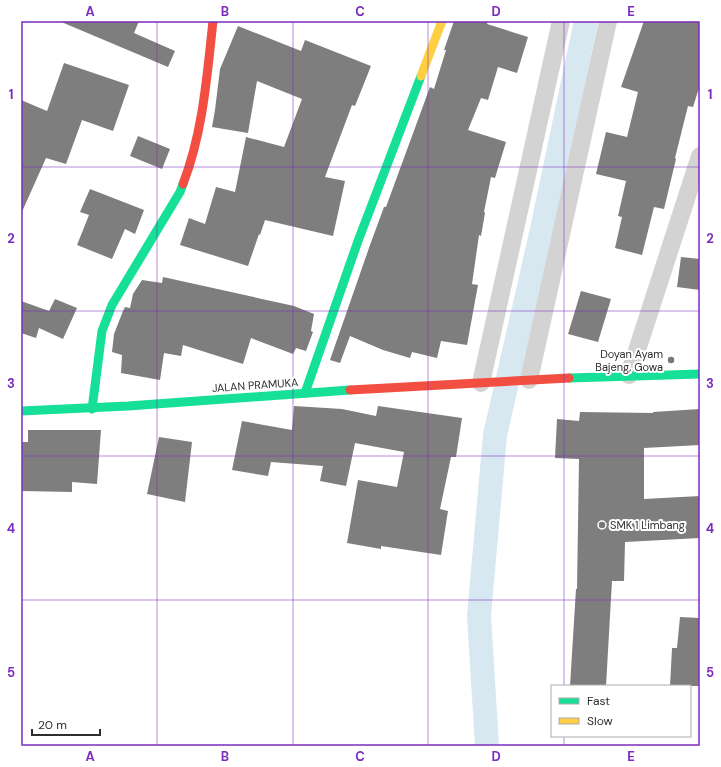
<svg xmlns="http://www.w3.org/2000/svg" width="721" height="767" viewBox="0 0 721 767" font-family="'DM Sans',sans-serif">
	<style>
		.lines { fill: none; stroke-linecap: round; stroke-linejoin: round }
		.canal { stroke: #d8e8f1; stroke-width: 24 }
		.building { fill: #7e7e7e }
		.street { stroke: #d3d3d3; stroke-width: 18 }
		.fast { stroke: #16e098; stroke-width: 9 }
		.slow { stroke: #ffcf43; stroke-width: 9 }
		.jam { stroke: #f24e42; stroke-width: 9 }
		.grid { fill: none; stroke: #7b2cbf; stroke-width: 1; stroke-opacity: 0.55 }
		.poi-dot { fill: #777; stroke: #fff; stroke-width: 1.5 }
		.labels { text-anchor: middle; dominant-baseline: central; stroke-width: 4; stroke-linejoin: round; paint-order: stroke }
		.poi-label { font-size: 11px; fill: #2e2e2e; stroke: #fff; text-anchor: end }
		.street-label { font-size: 11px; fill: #2e2e2e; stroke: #fff }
		.neatline { fill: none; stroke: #7b2cbf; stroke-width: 1.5 }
		.grid-label { font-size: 13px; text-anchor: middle; font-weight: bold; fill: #7b2cbf }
	</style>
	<rect width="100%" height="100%" fill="#fff"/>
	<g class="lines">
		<path class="canal" d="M 487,746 L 479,616 L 495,435 L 541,234 L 586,21"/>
	</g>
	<g class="building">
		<path d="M 59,21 L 139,21 L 134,33 L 175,51 L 168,67 Z"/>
		<path d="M 454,21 L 488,21 L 487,24 L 528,37 L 517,73 L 498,67 L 488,100 L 481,98 L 468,130 L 506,142 L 495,178 L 491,177 L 484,212 L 485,213 L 481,236 L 479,235 L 472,284 L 478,285 L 467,345 L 441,341 L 437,358 L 412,352 L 410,358 L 383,350 L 350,336 L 340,363 L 330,360 L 370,245 L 384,207 L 386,207 L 430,87 L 434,89 L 446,50 L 444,50 Z"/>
		<path d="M 644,21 L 700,21 L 700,85 L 693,107 L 688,106 L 675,158 L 676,159 L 664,209 L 654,207 L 642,255 L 615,248 L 622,217 L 618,216 L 626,181 L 596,174 L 606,132 L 627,137 L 638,92 L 621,87 Z"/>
		<path d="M 238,26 L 301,51 L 305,40 L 371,66 L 355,106 L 352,105 L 325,177 L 345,181 L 333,236 L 265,220 L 260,235 L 259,234 L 248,266 L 180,245 L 189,218 L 205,224 L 216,187 L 235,192 L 246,137 L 284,147 L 302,99 L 257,81 L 248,133 L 212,127 L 215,110 L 220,69 Z"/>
		<path d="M 64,63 L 129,85 L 113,131 L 82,120 L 66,164 L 46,158 L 21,214 L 21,100 L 47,111 Z"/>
		<path d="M 138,136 L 170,149 L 162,169 L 130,156 Z"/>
		<path d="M 90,189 L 144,210 L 135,234 L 125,229 L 112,259 L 77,245 L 89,215 L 80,212 Z"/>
		<path d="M 681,257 L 700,259 L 700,290 L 677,287 Z"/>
		<path d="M 163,277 L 294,306 L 314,314 L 311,331 L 313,332 L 306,351 L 296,348 L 293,354 L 251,338 L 243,364 L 183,345 L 181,356 L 164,353 L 160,380 L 121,373 L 122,355 L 112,352 L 114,334 L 123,311 L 125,307 L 130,308 L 133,294 L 142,280 L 162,283 Z"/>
		<path d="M 581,291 L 611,299 L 598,342 L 568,334 Z"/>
		<path d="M 55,299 L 77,308 L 63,339 L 39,328 L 36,338 L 21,333 L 21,301 L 49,311 Z"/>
		<path d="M 294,406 L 342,409 L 376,416 L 378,406 L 462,418 L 456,457 L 451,457 L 440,509 L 448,511 L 441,555 L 381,546 L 381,549 L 347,543 L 358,480 L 397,487 L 404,452 L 355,443 L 346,486 L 320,481 L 323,466 L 271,462 L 268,476 L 232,470 L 242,421 L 292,430 Z"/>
		<path d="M 700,409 L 700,445 L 644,448 L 644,499 L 700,496 L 700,538 L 625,542 L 624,581 L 612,581 L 606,686 L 570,686 L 576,589 L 577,589 L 579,459 L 555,458 L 557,419 L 579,421 L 580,412 L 653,413 L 653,412 Z"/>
		<path d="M 28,430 L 101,430 L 97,484 L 72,482 L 72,492 L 21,491 L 21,442 L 28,442 Z"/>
		<path d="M 159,437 L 192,442 L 185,502 L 147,494 Z"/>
		<path d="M 680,617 L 700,618 L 700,686 L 670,686 L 672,648 L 677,648 Z"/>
	</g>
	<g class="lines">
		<g class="street">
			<path d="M 629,375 L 700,156"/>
			<path d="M 529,380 L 608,21"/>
			<path d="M 481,383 L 561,21"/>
		</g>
		<g class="fast">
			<path d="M 569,378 L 700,374"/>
			<path d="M 305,393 L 358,241 L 421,76"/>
			<path d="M 92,409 L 102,331 L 112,305 L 180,192 L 183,184"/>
			<path d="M 21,411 L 128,406 L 350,390"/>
		</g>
		<path class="slow" d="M 421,76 L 442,21"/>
		<g class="jam">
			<path d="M 183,184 C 203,132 207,76 213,21"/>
			<path d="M 350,390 L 569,378"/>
		</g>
	</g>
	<path class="grid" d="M 157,21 L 157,746M 293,21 L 293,746M 428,21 L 428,746M 564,21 L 564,686M 21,167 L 700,167M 21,311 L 700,311M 21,456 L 700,456M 21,600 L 700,600M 564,736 L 564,746"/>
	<g class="poi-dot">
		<circle cx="671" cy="360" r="4"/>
		<circle cx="602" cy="525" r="4"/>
	</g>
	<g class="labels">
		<g class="poi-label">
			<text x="663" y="354">Doyan Ayam<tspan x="663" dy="13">Bajeng, Gowa</tspan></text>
			<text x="610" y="525" text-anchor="start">SMK 1 Limbang</text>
		</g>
		<g class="street-label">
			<text transform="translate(255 385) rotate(-4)">JALAN PRAMUKA</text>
		</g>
	</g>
	<rect width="721" height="767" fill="none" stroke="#ffffff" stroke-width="44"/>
	<rect x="551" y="685" width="140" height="52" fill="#ffffff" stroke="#ababab"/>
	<rect x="559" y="698" width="20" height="6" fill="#16e098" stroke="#ababab"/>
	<text x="587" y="705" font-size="12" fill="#2e2e2e">Fast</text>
	<rect x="559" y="718" width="20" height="6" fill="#ffcf43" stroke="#ababab"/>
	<text x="587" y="725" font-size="12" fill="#2e2e2e">Slow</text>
	<path d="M32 729v6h68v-6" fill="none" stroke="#2e2e2e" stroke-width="2"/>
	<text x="38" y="729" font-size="12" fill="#2e2e2e" stroke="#ffffff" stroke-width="3" paint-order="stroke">20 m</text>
	<rect x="22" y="22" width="677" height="723" class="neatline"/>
	<g class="grid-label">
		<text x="90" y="16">A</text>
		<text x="225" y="16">B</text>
		<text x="360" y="16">C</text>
		<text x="496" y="16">D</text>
		<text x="631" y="16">E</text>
		<text x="11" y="99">1</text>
		<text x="710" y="99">1</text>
		<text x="11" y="243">2</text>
		<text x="710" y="243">2</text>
		<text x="11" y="388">3</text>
		<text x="710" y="388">3</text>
		<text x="11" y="533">4</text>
		<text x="710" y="533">4</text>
		<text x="11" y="677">5</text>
		<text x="710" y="677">5</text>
		<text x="90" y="761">A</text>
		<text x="225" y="761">B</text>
		<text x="360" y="761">C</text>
		<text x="496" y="761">D</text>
		<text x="631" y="761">E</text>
	</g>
</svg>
